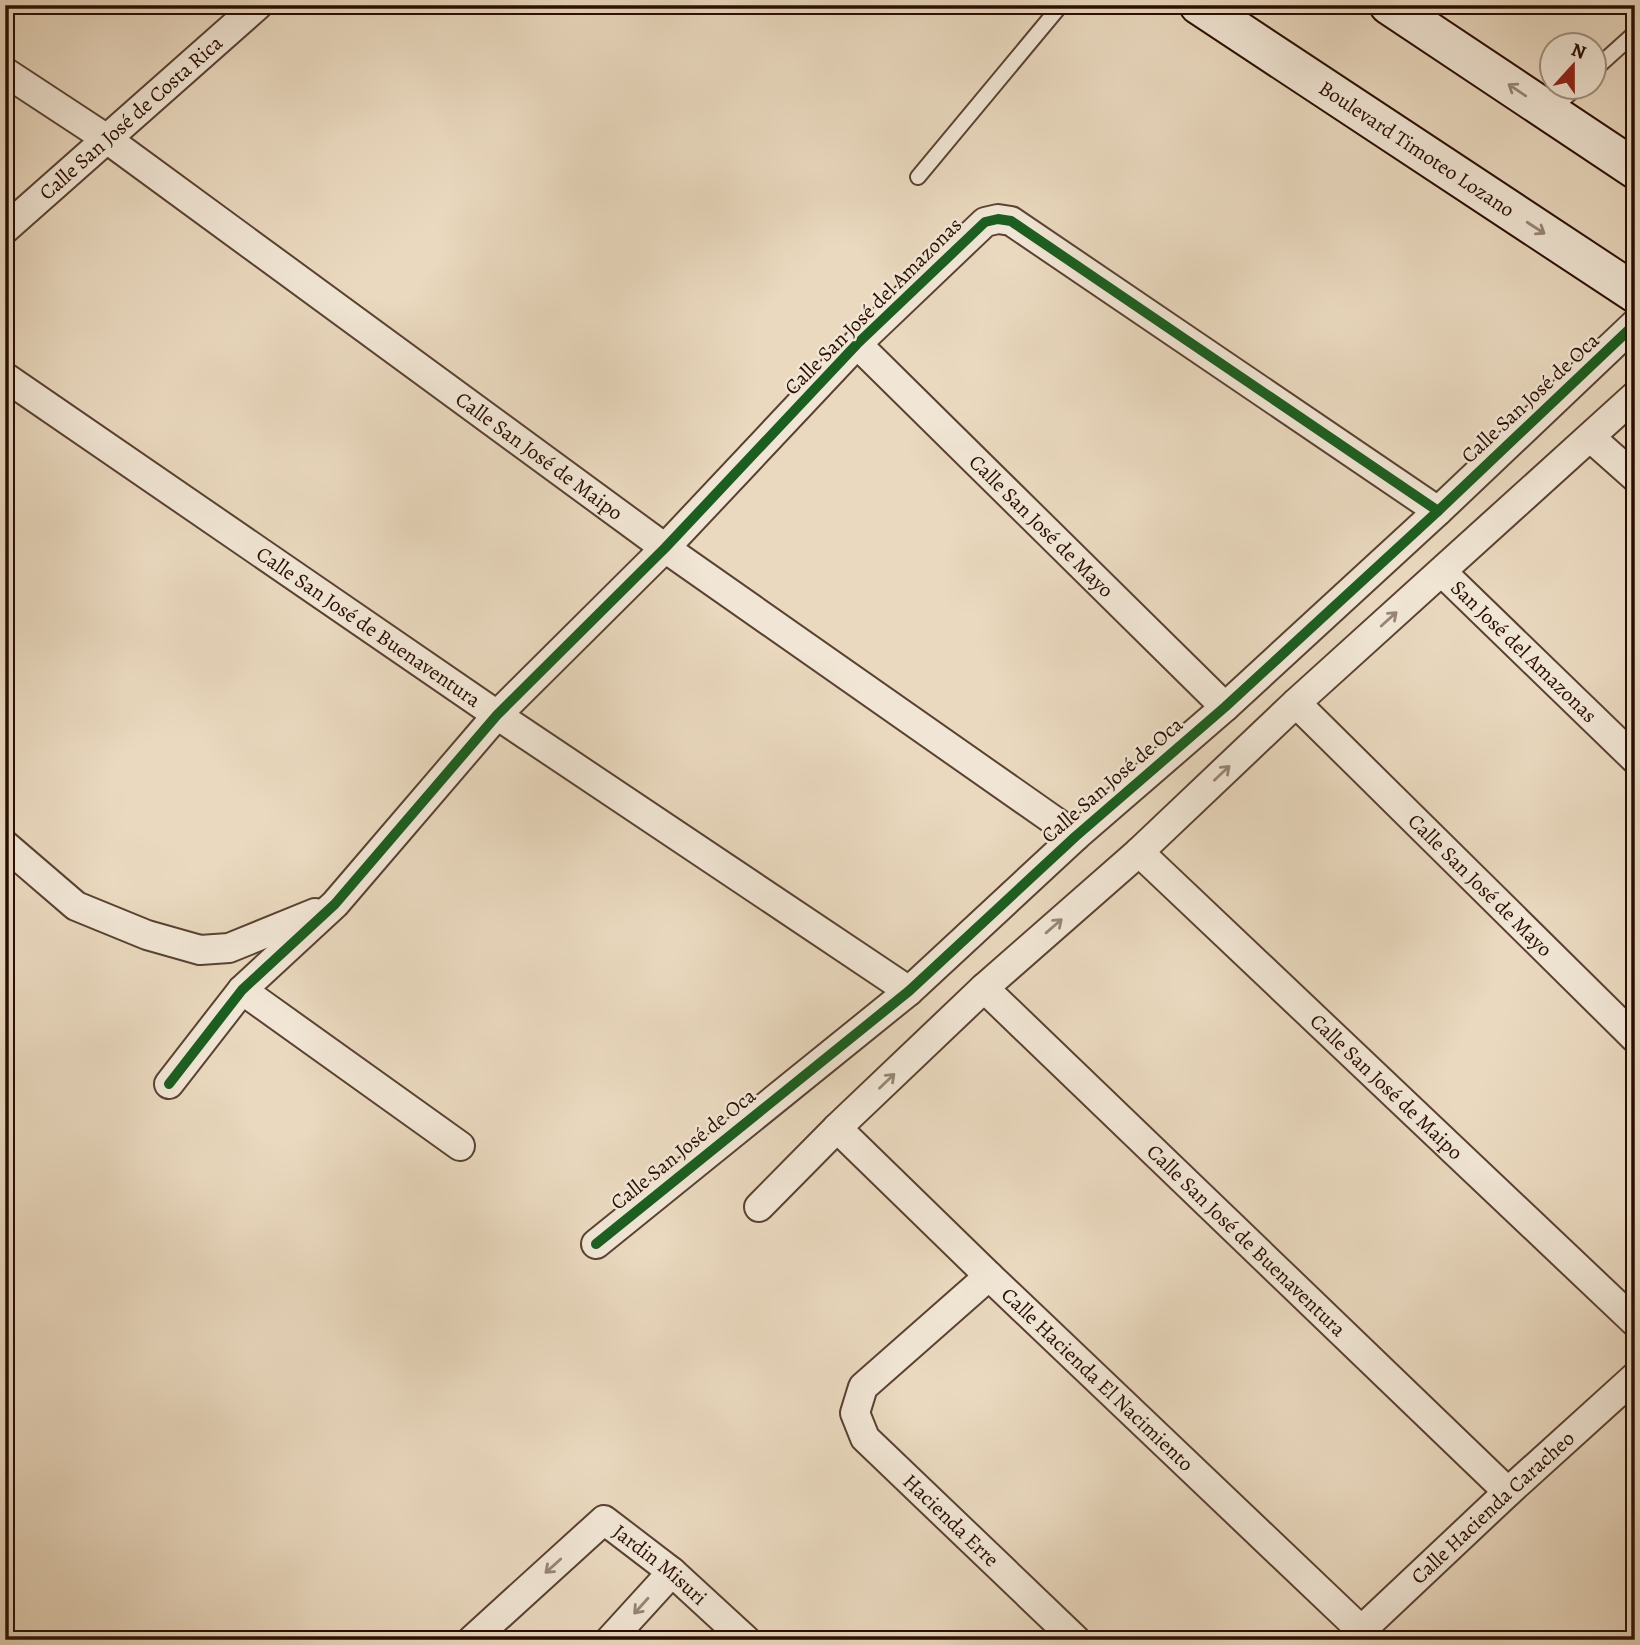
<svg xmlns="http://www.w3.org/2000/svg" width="1640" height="1645" viewBox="0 0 1640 1645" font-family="Alegreya,serif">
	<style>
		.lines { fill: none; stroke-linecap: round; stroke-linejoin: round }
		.lane-casing { stroke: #5a4132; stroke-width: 18 }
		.street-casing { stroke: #5a4132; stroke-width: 32 }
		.secondary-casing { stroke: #2a0e03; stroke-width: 42 }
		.lane { stroke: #f1e6d5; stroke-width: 14 }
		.street { stroke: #f1e6d5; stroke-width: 28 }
		.secondary { stroke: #f1e6d5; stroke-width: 38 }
		.cycleway-casing { stroke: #f1e6d5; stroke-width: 15 }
		.cycleway { stroke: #1b5e20; stroke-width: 10 }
		.oneway { stroke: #978576 }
		.labels { text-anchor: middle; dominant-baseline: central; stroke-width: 5; stroke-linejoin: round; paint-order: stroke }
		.street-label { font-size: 21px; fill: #2a0e03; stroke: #f1e6d5 }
	</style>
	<rect width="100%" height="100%" fill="#ead9bf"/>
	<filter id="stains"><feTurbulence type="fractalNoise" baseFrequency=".00286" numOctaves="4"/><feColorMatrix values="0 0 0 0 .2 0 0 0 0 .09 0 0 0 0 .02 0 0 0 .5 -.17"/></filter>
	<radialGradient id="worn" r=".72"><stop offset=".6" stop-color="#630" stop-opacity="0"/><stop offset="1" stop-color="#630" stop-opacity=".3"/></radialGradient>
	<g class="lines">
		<g class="lane-casing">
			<g id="lane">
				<path d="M 1594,70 L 1635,33"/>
				<path d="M 1550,111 L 1576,88"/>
				<path d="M 918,177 L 1061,5"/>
			</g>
		</g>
		<g class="street-casing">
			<g id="street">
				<path id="s1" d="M 5,72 L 107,139 L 665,548 L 1076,836"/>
				<path id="s2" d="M 5,229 L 258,5"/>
				<path id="s3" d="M 857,344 L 1225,707"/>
				<path id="s4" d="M 5,377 L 497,715 L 909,991"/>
				<path d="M 1591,438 L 1635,477"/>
				<path id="s5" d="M 1442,572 L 1635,759"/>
				<path id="s6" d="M 1296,703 L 1635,1038"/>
				<path d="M 5,845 L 76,906 L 147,935 L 200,950 L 229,948 L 315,913"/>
				<path id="s7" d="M 1139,852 L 1635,1322"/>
				<path id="s8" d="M 984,988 L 1508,1492"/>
				<path d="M 242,990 L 460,1146"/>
				<path d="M 169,1084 L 242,990 L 335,904 L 497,715 L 665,548 L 857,344 L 985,222 L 998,219 L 1011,221 L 1438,511"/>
				<path id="s9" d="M 837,1128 L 989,1276 L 1361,1630"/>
				<path d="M 759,1207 L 837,1128 L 984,988 L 1139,852 L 1296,703 L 1635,396"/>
				<path d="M 596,1244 L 909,991 L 1076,836 L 1225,707 L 1438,511 L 1635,324"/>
				<path id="s10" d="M 989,1276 L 863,1387 L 855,1413 L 865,1438 L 1076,1640"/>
				<path id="s11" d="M 472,1640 L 604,1520 L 672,1572 L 746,1640"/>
				<path d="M 610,1640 L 672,1572"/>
				<path id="s12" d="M 1351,1640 L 1508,1492 L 1635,1377"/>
			</g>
		</g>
		<g class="secondary-casing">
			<g id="secondary">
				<path id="s13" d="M 1199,5 L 1635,293"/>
				<path d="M 1389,5 L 1635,169"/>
			</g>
		</g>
		<use href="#lane" class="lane"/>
		<use href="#street" class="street"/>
		<use href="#secondary" class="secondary"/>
		<g class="cycleway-casing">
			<g id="cycleway">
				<path d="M 169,1084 L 242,990 L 335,904 L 497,715 L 665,548 L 857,344 L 985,222 L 998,219 L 1011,221 L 1438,511"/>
				<path d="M 596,1244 L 909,991 L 1076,836 L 1225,707 L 1438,511 L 1635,324"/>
			</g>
		</g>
		<use href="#cycleway" class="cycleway"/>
	</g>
	<defs><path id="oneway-shaft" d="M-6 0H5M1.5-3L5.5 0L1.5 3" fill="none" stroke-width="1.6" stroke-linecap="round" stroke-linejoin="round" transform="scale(1.75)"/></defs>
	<g class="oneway">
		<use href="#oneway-shaft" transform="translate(1517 90) rotate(-146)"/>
		<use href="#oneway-shaft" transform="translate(1536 228) rotate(33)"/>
		<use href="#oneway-shaft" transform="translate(1389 619) rotate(-42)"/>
		<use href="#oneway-shaft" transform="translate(1222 773) rotate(-43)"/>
		<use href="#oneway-shaft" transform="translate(1054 926) rotate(-41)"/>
		<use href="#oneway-shaft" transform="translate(887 1081) rotate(-44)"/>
		<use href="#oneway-shaft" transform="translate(553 1566) rotate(138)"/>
		<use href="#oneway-shaft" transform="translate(641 1606) rotate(132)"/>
	</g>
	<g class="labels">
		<g class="street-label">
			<text stroke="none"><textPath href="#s2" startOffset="168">Calle San José de Costa Rica</textPath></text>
			<text stroke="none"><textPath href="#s13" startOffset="261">Boulevard Timoteo Lozano</textPath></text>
			<text transform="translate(873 306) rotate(-45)">Calle San José del Amazonas</text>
			<text transform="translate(1530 398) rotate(-43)">Calle San José de Oca</text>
			<text stroke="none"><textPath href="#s1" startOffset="658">Calle San José de Maipo</textPath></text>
			<text stroke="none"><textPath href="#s3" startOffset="259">Calle San José de Mayo</textPath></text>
			<text stroke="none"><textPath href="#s4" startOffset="441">Calle San José de Buenaventura</textPath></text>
			<text stroke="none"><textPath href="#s5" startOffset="114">San José del Amazonas</textPath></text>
			<text transform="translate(1112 780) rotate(-41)">Calle San José de Oca</text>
			<text stroke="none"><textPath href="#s6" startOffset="259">Calle San José de Mayo</textPath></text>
			<text stroke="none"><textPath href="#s7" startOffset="341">Calle San José de Maipo</textPath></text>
			<text transform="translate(683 1149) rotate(-39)">Calle San José de Oca</text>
			<text stroke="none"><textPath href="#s8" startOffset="364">Calle San José de Buenaventura</textPath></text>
			<text stroke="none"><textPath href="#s9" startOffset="362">Calle Hacienda El Nacimiento</textPath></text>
			<text stroke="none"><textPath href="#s12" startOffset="194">Calle Hacienda Caracheo</textPath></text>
			<text stroke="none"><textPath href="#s10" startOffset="341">Hacienda Erre</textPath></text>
			<text stroke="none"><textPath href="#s11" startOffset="250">Jardin Misuri</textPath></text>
		</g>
	</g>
	<rect width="1640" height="1645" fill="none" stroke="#ead9bf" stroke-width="28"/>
	<rect x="7" y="7" width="1626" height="1631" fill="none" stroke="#2a0e03" stroke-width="3.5"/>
	<rect x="14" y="14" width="1612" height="1617" fill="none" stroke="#2a0e03" stroke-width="2"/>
	<g transform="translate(1573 66) rotate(21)"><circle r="33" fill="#f1e6d5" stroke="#a19081" stroke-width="2"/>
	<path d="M0-5L12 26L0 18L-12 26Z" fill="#8f2418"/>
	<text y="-10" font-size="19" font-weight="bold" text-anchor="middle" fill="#2a0e03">N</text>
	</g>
	<rect width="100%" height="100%" filter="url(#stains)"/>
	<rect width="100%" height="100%" fill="url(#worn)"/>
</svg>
